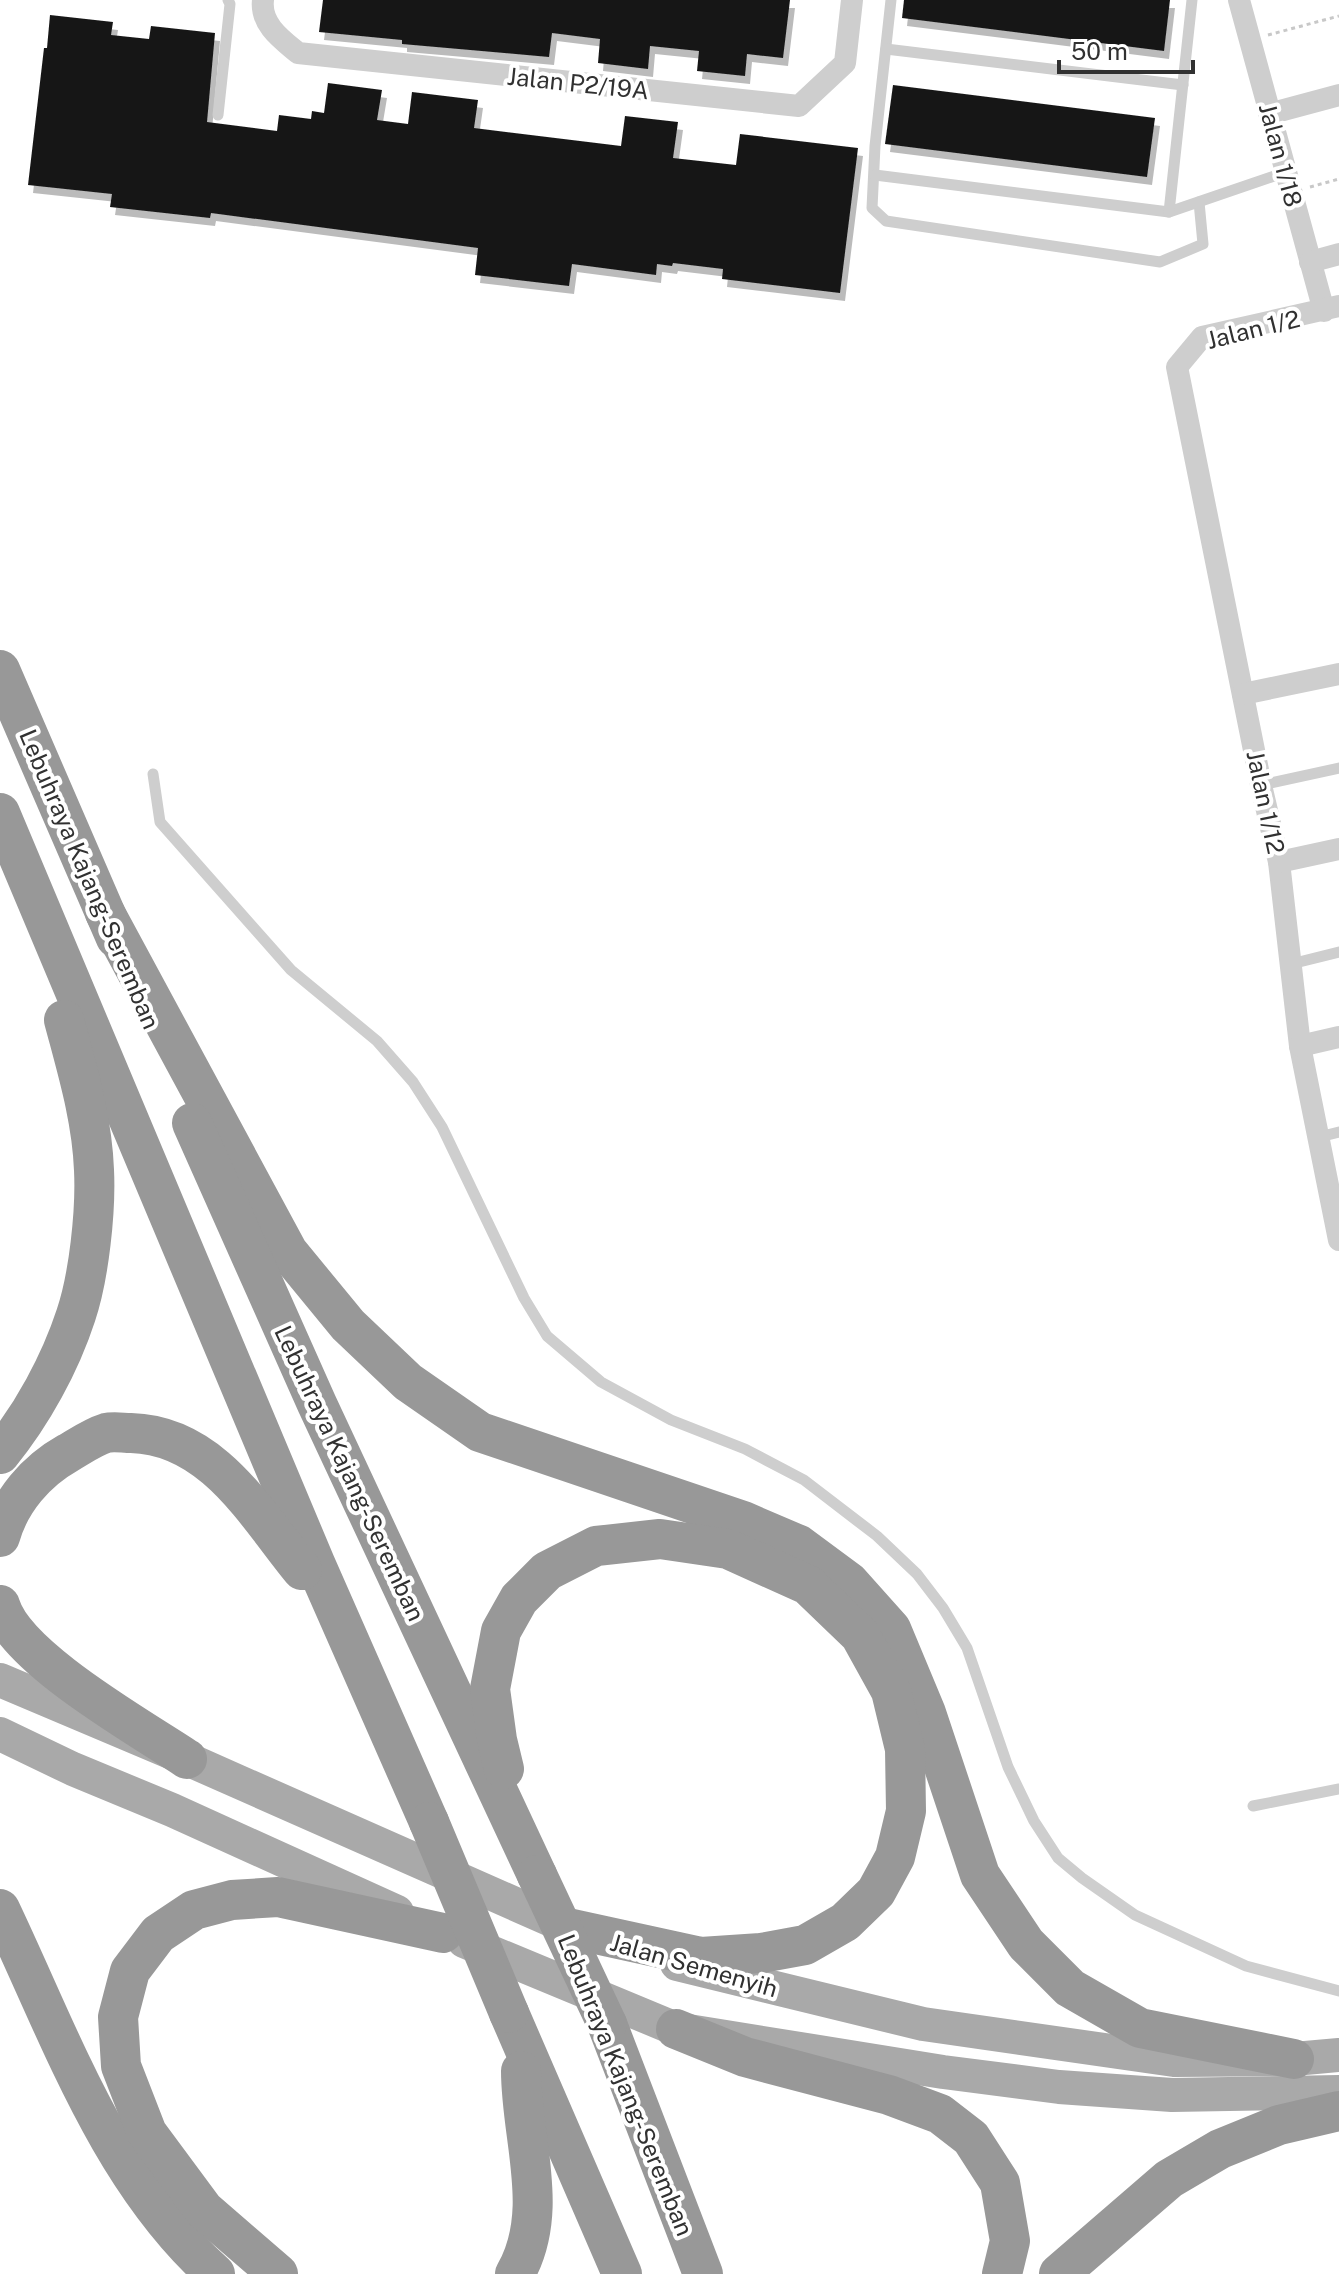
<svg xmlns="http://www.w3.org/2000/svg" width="1339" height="2274" viewBox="0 0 1339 2274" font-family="'Public Sans',sans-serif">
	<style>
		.building { fill: #181818; filter: url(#shadow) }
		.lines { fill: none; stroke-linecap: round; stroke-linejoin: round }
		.path { stroke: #c8c8c8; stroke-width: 3; stroke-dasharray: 4 4; stroke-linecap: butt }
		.lane { stroke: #cecece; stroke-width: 11 }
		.street { stroke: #cecece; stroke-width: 22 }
		.primary { stroke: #a9a9a9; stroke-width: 34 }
		.highway { stroke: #989898; stroke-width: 40 }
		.highway-bridge { stroke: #989898; stroke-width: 40 }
		.labels { text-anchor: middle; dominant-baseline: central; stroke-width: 8; stroke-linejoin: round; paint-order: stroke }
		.street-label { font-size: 24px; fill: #313131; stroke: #fff }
	</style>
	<defs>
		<filter id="shadow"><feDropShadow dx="5" dy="8" stdDeviation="0" flood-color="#0004"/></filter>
	</defs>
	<rect width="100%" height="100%" fill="#fff"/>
	<g class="building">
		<path d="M 323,0 L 790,0 L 783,58 L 747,54 L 745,76 L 697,71 L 699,51 L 650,46 L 648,69 L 598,63 L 600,39 L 552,33 L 549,57 L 402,44 L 402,40 L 319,32 Z"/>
		<path d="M 904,0 L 1170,0 L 1164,51 L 902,18 Z"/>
		<path d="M 50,15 L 113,22 L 111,35 L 149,39 L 151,26 L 215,33 L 207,122 L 277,131 L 279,115 L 311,119 L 312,111 L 324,113 L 328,83 L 382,90 L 377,120 L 408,124 L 412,92 L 478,100 L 474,128 L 621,146 L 625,116 L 678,122 L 673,158 L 736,165 L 740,134 L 858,148 L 840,293 L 722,279 L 723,269 L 673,263 L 672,266 L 657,264 L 656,275 L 572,264 L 569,286 L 475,275 L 478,248 L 211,213 L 210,218 L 110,207 L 112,194 L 28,185 L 44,48 L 47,48 Z"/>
		<path d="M 893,85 L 1155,118 L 1147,177 L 885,144 Z"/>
	</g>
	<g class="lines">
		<g class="path">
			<path d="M 1268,35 L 1339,16"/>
			<path d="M 1310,187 L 1339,179"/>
		</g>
		<g class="lane">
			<path d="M 891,0 L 875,146 L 872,208 L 886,221 L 1160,262 L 1203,244 L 1199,202"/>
			<path d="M 886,49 L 1183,85"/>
			<path d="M 218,115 L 230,4 L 228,0"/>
			<path d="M 875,175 L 1169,212 L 1286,172"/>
			<path d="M 1169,212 L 1192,0"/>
			<path d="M 153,774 L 160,822 L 291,970 L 377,1041 L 413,1082 L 442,1127 L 524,1298 L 547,1336 L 601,1382 L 671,1420 L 745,1449 L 804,1480 L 877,1536 L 917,1574 L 943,1608 L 967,1648 L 1008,1767 L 1034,1821 L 1058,1858 L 1082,1878 L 1135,1915 L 1246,1966 L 1339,1991"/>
			<path d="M 1261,785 L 1339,768"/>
			<path d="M 1291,964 L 1339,952"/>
			<path d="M 1319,1137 L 1339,1132"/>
			<path d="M 1253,1806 L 1339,1789"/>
		</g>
		<g class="street">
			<path d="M 263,0 C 260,24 281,39 298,53 L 799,106 L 845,63 L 852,0"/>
			<path d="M 1239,0 L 1324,311"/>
			<path d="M 1269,114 L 1339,95"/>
			<path d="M 1310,262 L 1339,254"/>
			<path d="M 1339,306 L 1202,337 L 1177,367 L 1261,785 L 1279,862 L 1300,1046 L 1339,1240"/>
			<path d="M 1243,694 L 1339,674"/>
			<path d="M 1279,862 L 1339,849"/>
			<path d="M 1300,1046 L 1339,1037"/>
		</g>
		<g class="primary">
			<path d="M 0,1680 L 187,1759 L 574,1930"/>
			<path d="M 0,1734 L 73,1769 L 172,1810 L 397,1912"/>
			<path d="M 464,1941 L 676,2029 L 943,2072 L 1059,2087 L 1172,2095 L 1339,2092"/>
			<path d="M 677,1964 L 923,2024 L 1174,2060 L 1294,2059 L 1339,2055"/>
		</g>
		<g class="highway">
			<path d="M 0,670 L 116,938"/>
			<path d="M 0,813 L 315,1563 L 429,1822"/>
			<path d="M 105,913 L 288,1252 L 348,1325 L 408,1382 L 480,1432 L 743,1521 L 799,1545 L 849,1582 L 891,1629 L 926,1713 L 980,1875 L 1026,1944 L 1070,1988 L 1140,2028 L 1294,2059"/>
			<path d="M 192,1123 L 317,1404 L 537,1875"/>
			<path d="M 0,1454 C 32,1415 60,1364 76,1315 C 89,1276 96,1211 94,1170 C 92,1118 77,1069 64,1020"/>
			<path d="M 0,1537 C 10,1501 36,1471 68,1453 C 80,1446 93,1437 106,1433 C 114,1431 123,1433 131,1433 C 213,1435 256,1514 302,1570"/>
			<path d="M 0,1605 C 16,1658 139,1727 187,1759"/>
			<path d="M 504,1769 L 497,1740 L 490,1689 L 501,1631 L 519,1599 L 547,1571 L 596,1546 L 660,1539 L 728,1549 L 808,1585 L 860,1635 L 891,1691 L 905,1749 L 906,1811 L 895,1857 L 876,1892 L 845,1922 L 805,1945 L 761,1953 L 701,1957 L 568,1928"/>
			<path d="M 0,1909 C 60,2035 109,2179 215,2274"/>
			<path d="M 509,2013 L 622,2274"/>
			<path d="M 607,2024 L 703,2274"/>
			<path d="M 676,2029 L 745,2057 L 889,2095 L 940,2114 L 971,2138 L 1000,2183 L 1010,2241 L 1002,2274"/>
			<path d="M 278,2274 L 204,2210 L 147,2133 L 121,2066 L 118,2017 L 130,1971 L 158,1934 L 194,1910 L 232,1900 L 278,1897 L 443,1933"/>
			<path d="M 515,2274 C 551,2211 521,2139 521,2071"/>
			<path d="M 1059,2274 L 1169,2179 L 1220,2149 L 1279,2125 L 1339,2111"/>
		</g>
		<g class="highway-bridge">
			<path d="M 429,1822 L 509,2013"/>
			<path d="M 537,1875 L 607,2024"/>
		</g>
	</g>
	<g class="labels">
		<g class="street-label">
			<text transform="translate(578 83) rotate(6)">Jalan P2/19A</text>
			<text transform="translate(1281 155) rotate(75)">Jalan 1/18</text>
			<text transform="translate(1253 329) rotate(-14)">Jalan 1/2</text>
			<text transform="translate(1266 802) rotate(78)">Jalan 1/12</text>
			<text transform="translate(90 879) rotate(67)">Lebuhraya Kajang-Seremban</text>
			<text transform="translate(350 1473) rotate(65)">Lebuhraya Kajang-Seremban</text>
			<text transform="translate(694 1965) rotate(16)">Jalan Semenyih</text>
			<text transform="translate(626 2085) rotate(68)">Lebuhraya Kajang-Seremban</text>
		</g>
	</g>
	<path d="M1059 60v12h134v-12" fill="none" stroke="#313131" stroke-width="4"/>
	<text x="1071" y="60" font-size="24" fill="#313131" stroke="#ffffff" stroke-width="6" paint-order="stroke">50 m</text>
</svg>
